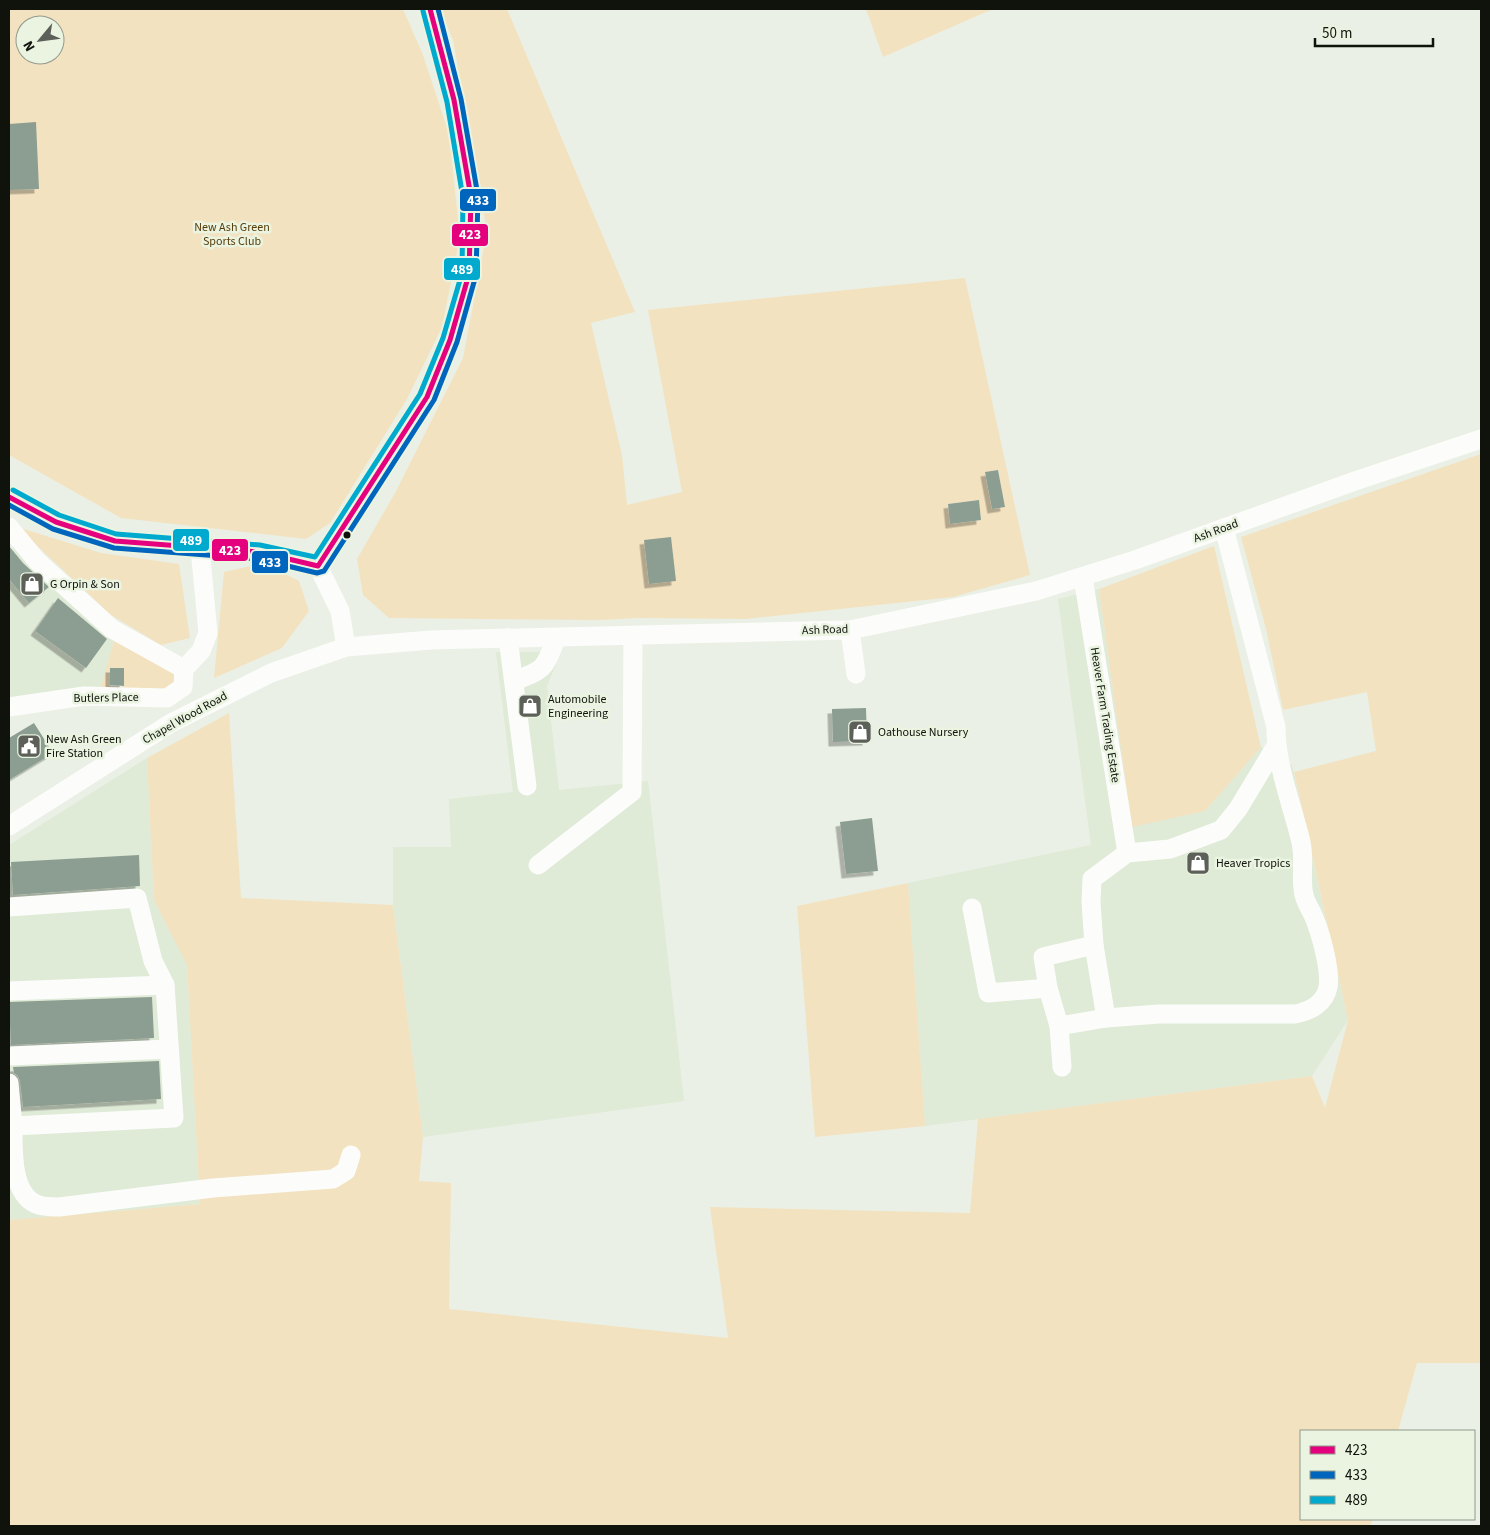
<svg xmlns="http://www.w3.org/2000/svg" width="1490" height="1535" viewBox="0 0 1490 1535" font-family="'Source Sans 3',sans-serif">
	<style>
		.built { fill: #dfead7 }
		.green { fill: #f3e2c0; fill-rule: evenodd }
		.building { fill: #8c9e91; filter: url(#shadow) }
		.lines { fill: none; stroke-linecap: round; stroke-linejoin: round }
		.minor { stroke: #fcfdfb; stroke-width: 19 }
		.bus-1-casing { stroke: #eaf4e1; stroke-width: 9 }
		.bus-2-casing { stroke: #eaf4e1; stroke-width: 9 }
		.bus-3-casing { stroke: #eaf4e1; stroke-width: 9 }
		.bus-1 { stroke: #e5007d; stroke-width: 5 }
		.bus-2 { stroke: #0065bd; stroke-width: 5 }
		.bus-3 { stroke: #00a9ce; stroke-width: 5 }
		.bus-dot { fill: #0f130c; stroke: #eaf4e1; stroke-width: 2 }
		.labels { text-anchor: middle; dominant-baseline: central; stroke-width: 5; stroke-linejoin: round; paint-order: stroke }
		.park-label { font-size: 12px; fill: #583c07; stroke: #eaf4e1 }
		.street-label { font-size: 12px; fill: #0f130c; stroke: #eaf4e1 }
		.poi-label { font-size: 12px; fill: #0f130c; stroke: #eaf4e1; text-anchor: start }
		.line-badge { stroke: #eaf4e1; stroke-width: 2 }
		.badge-label { font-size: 14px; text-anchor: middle; font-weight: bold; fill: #fff }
	</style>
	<defs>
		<filter id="shadow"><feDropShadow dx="-4.5" dy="4.5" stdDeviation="0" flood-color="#0004"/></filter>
	</defs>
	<rect width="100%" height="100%" fill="#eaf0e5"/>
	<g class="built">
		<path d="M 16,547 L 115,637 L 101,687 L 9,698 L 9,553 Z"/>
		<path d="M 1099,589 L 1132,826 L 1205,811 L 1261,747 L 1292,765 L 1348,1020 L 1312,1076 L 925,1126 L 908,883 L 1091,845 L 1058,599 Z"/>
		<path d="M 496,652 L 561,652 L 547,686 L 559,790 L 648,781 L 684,1101 L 423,1137 L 393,905 L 393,847 L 451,847 L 449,799 L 513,792 Z"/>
		<path d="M 147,758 L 154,900 L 187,964 L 200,1204 L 9,1220 L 9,845 Z"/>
	</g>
	<g class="green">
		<path d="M 9,9 L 403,9 L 423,55 L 449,134 L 460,237 L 442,327 L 407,399 L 330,523 L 306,539 L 121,518 L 9,455 ZM 25,25 L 55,25 L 55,55 L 25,55 Z"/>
		<path d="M 440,9 L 507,9 L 635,312 L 591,323 L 622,455 L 627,505 L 682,492 L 648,310 L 965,278 L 1030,575 L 953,597 L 745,619 L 640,618 L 597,620 L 389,618 L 363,595 L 357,559 L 395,493 L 463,358 L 487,232 L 453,40 ZM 998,470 L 1005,507 L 992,509 L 985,472 ZM 979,500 L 981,520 L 950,524 L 948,504 Z"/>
		<path d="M 866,9 L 993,9 L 883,57 Z"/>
		<path d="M 1481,454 L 1481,1363 L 1417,1363 L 1398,1431 L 1301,1431 L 1301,1519 L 1373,1519 L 1370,1526 L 9,1526 L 9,1220 L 200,1204 L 187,965 L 154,900 L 147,758 L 229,713 L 241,898 L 393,905 L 423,1137 L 419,1181 L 451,1183 L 449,1309 L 728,1338 L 710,1207 L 970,1213 L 978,1119 L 1312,1076 L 1325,1108 L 1348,1020 L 1294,772 L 1376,751 L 1367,692 L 1283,710 L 1266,629 L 1241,537 Z"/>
		<path d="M 17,527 L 101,553 L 179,564 L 190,638 L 161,645 L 111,615 Z"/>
		<path d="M 1214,546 L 1261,747 L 1205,811 L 1132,827 L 1099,589 Z"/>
		<path d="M 264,563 L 299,581 L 309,611 L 282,648 L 214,678 L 224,572 Z"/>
		<path d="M 115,637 L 176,675 L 175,686 L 166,694 L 101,687 ZM 110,668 L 124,668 L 123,687 L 110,686 Z"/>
		<path d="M 908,883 L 925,1126 L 815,1137 L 797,906 Z"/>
	</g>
	<g class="building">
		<path d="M 36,122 L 39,189 L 9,190 L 9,124 Z"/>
		<path d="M 998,470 L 1005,507 L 992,509 L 985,472 Z"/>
		<path d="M 979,500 L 981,520 L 950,524 L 948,504 Z"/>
		<path d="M 671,537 L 676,581 L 649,584 L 644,540 Z"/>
		<path d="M 9,546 L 23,563 L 49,587 L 29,603 L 9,579 Z"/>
		<path d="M 58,598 L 107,639 L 86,668 L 35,631 Z"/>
		<path d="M 110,668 L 124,668 L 124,686 L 110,685 Z"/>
		<path d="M 866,708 L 867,741 L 833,742 L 832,709 Z"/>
		<path d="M 34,723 L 53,753 L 9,780 L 9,738 Z"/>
		<path d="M 872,818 L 878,871 L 846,874 L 840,822 Z"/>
		<path d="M 139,855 L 140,886 L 13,895 L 11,862 Z"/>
		<path d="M 152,997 L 154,1038 L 11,1045 L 9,1002 Z"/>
		<path d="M 159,1061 L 161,1099 L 23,1107 L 20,1081 L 18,1076 L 14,1073 L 13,1067 Z"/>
	</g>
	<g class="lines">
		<g class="minor">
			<path d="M 9,497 L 56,522 L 115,541 L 259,552 L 318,566"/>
			<path d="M 9,527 L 37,561 L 112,629 L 184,669 L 201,651 L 208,633 L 200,548"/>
			<path d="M 318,566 L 427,397 L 450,340 L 469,274 L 471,197 L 454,100 L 430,9"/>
			<path d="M 318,566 L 340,611 L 346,647"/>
			<path d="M 1083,577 L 1127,853"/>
			<path d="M 850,630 L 856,674"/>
			<path d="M 508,638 L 527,786"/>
			<path d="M 514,681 C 546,669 544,669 556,639"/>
			<path d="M 9,707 L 84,696 L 167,698 L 183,687 L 184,669"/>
			<path d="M 9,826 L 171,723 L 271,673 L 346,647 L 431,640 L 850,630 L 1036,591 L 1135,560 L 1355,481 L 1481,439"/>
			<path d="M 538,865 L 632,792 L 633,636"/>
			<path d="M 9,907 L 137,898 L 153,961 L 165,985 L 174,1118 L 13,1126 L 9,1083"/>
			<path d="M 972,908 L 988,993 L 1048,988"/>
			<path d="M 1094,945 L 1106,1018"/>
			<path d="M 9,991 L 165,985"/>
			<path d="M 1059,1026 L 1106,1018 L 1159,1014 L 1295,1014 C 1311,1011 1325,1003 1328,987 C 1331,971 1321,935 1315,920 C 1312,911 1306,904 1304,895 C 1300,878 1305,860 1301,842 C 1292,804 1276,766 1276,727 L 1224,528"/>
			<path d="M 9,1056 L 169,1049"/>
			<path d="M 1062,1067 L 1059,1026 L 1048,988 L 1043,957 L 1094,945 L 1091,902 L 1092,879 L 1127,853 L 1170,849 L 1221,830 L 1238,809 L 1276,746"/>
			<path d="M 13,1126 C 13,1149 11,1193 36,1204 C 43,1207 52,1207 59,1207 L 213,1188 L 333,1179 L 346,1171 L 351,1155"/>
		</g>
		<g class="bus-1-casing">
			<path id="bus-1" d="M 9,497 L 56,522 L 115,541 L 259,552 L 318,566 L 427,397 L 450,340 L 469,274 L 471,197 L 454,100 L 430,9"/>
		</g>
		<g class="bus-2-casing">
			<path id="bus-2" d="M 9,505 L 53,529 L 114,548 L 258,559 L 317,573 L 324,571 L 434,400 L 457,342 L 476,275 L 478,196 L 461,99 L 438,9"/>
		</g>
		<g class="bus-3-casing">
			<path id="bus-3" d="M 13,490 L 59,515 L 116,534 L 260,545 L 315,557 L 420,394 L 443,338 L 462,273 L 463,198 L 447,102 L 423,11"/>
		</g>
		<use href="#bus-1" class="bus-1"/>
		<use href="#bus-2" class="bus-2"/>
		<use href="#bus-3" class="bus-3"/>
	</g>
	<defs>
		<g id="shop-square" transform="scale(1.25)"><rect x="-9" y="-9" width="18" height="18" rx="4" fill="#5c6058" stroke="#eaf4e1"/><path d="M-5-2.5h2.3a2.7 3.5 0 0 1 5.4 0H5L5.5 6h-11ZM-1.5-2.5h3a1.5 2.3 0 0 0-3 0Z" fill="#fff"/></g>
		<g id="civic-square" transform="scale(1.25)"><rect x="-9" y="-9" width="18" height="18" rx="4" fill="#5c6058" stroke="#eaf4e1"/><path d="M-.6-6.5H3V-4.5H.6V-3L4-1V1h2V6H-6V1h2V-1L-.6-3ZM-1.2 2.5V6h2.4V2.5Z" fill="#fff"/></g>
	</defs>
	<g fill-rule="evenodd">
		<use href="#shop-square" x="32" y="584"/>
		<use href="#shop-square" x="530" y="706"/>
		<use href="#shop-square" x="860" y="732"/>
		<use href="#civic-square" x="29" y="746"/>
		<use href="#shop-square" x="1198" y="863"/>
	</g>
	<circle class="bus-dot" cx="347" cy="535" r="4.5"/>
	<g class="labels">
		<g class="park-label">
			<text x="232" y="227">New Ash Green<tspan x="232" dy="14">Sports Club</tspan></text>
		</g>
		<g class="street-label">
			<text transform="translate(1216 531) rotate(-20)">Ash Road</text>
			<text transform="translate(825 630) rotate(-2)">Ash Road</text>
			<text transform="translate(106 698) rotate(-1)">Butlers Place</text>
			<text transform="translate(1105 715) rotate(81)">Heaver Farm Trading Estate</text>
			<text transform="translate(185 718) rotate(-29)">Chapel Wood Road</text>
		</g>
		<g class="poi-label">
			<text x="50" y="584">G Orpin &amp; Son</text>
			<text x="548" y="699">Automobile<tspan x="548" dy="14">Engineering</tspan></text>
			<text x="878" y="732">Oathouse Nursery</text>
			<text x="46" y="739">New Ash Green<tspan x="46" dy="14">Fire Station</tspan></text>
			<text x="1216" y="863">Heaver Tropics</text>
		</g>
	</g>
	<g class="line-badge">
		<rect x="459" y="188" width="38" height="24" rx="5" fill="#0065bd"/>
		<rect x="451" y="223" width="38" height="24" rx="5" fill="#e5007d"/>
		<rect x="443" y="257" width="38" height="24" rx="5" fill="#00a9ce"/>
		<rect x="172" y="528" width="38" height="24" rx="5" fill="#00a9ce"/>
		<rect x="211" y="538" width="38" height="24" rx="5" fill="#e5007d"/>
		<rect x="251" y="550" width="38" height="24" rx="5" fill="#0065bd"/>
	</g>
	<g class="badge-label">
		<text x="478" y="205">433</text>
		<text x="470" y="239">423</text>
		<text x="462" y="274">489</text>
		<text x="191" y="545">489</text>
		<text x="230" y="555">423</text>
		<text x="270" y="567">433</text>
	</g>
	<rect width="1490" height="1535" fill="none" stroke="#0f130c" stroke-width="20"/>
	<rect x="1300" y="1430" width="175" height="90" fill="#eaf4e1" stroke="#929a8c"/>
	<rect x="1310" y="1446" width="25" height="8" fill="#e5007d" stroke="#929a8c"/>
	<text x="1345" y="1455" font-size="15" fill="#0f130c">423</text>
	<rect x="1310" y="1471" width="25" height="8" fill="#0065bd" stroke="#929a8c"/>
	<text x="1345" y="1480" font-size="15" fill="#0f130c">433</text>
	<rect x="1310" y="1496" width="25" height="8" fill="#00a9ce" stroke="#929a8c"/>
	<text x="1345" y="1505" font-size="15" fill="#0f130c">489</text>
	<g transform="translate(40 40) rotate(241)"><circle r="24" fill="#eaf4e1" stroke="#929a8c"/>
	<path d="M0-4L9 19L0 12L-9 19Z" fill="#5c6058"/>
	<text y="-8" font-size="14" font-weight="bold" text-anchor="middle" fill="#0f130c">N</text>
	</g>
	<path d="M1315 38v8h118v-8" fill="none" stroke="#0f130c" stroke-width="2.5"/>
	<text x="1322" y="38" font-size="15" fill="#0f130c" stroke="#eaf4e1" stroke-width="4" paint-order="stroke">50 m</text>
</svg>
